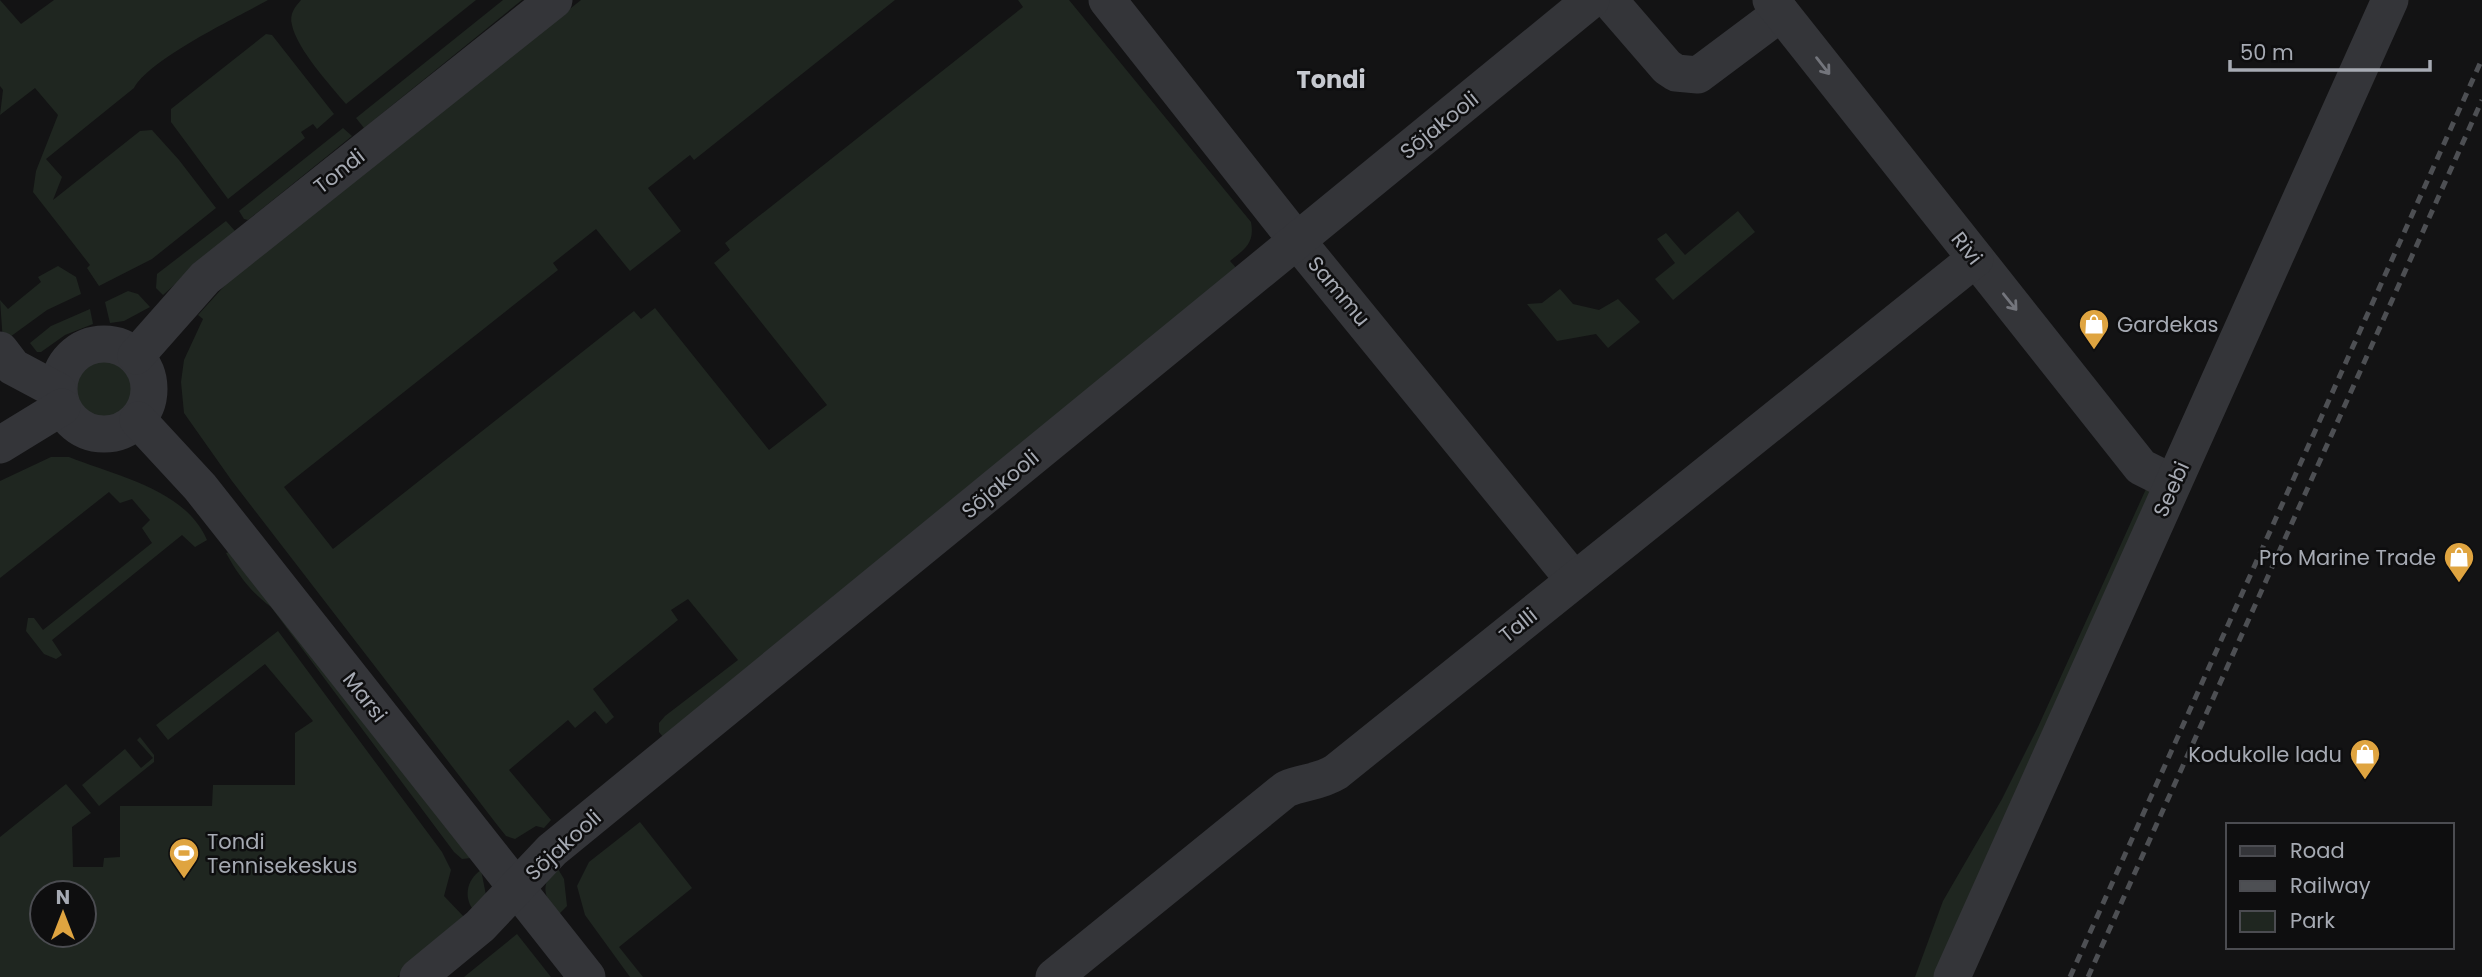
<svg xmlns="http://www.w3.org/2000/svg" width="2482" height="977" viewBox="0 0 2482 977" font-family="Poppins,sans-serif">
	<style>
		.green { fill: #1f2620; fill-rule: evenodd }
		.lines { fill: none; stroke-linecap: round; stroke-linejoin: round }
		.minor { stroke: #343539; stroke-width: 37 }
		.rail { stroke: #4d4f53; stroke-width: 5; stroke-dasharray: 9 7; stroke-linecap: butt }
		.oneway { stroke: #73757c }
		.labels { text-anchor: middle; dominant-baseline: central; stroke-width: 5; stroke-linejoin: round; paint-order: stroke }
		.street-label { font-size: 21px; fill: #a6aab3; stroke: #0e0e0f }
		.poi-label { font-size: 21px; fill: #a6aab3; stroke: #0e0e0f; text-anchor: start }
		.quarter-label { font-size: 24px; font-weight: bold; fill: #c6c9d0; stroke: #0e0e0f }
	</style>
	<rect width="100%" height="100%" fill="#131314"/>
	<g class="green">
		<path d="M 0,0 L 21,24 L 54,0 L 268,0 C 236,18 151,58 134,88 L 46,159 L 62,177 L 53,200 L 140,131 L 152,130 L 179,160 L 216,208 L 152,259 L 99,286 L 87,268 L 90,265 L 33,192 L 36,171 L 58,115 L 35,88 L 0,115 L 3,90 L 0,86 Z"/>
		<path d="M 301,0 L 476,0 L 346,104 C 330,85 297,49 292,25 C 289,14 295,7 301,0 Z"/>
		<path d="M 503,0 L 522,0 L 364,128 L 356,118 Z"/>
		<path d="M 581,0 L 895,0 L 694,160 L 690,155 L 648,188 L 681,231 L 630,271 L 596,229 L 553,263 L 558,270 L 284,487 L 333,549 L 634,311 L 641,319 L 655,308 L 769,450 L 827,405 L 714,263 L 730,250 L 725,243 L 1023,7 L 1018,0 L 1069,0 L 1251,222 C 1255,243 1245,249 1230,261 L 1239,271 L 663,737 L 659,732 L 659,723 L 665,716 L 738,660 L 688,599 L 671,610 L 678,620 L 593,689 L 614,717 L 606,724 L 595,711 L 575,728 L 568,720 L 509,770 L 551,820 L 544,828 L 536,826 L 515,839 L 506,836 L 498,826 L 232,481 L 184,413 L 181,382 L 184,360 L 203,319 L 198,315 L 227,283 Z"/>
		<path d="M 266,34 L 272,35 L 334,114 L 317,129 L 313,124 L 301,132 L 305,138 L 228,199 L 171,122 L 171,109 Z"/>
		<path d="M 343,128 L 352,136 L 248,220 L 244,219 L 239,211 Z"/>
		<path d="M 1738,211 L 1755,232 L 1673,300 L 1655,279 L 1675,263 L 1657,239 L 1666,233 L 1685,255 Z"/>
		<path d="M 226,221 L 235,231 L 163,295 L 156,288 L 157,274 Z"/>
		<path d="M 58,266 L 76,277 L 81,294 L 47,310 L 3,342 L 0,300 L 8,309 L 41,282 L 38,277 Z"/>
		<path d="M 1560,289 L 1573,304 L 1599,310 L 1618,299 L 1640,322 L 1608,348 L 1596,334 L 1557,341 L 1527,304 L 1542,303 Z"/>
		<path d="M 128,291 L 138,294 L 150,307 L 124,321 L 110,323 L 105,302 Z"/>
		<path d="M 90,309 L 93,324 L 65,335 L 41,352 L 37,352 L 30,343 L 51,326 Z"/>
		<circle cx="105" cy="390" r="29"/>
		<path d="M 51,457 L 69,457 C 116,476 185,489 207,540 L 195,547 L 182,535 L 52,640 L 62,655 L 56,659 L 44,654 L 26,631 L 28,618 L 34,618 L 43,630 L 152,543 L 142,528 L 150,520 L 132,499 L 120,503 L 109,492 L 0,578 L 0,481 Z"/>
		<path d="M 2146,489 L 2151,489 L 2152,494 L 1938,977 L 1915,977 L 1943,901 L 2002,799 L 2038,727 Z"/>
		<path d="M 232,551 L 471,858 L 462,859 L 454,852 L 271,607 C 251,592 238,575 226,553 Z"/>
		<path d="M 278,631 L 442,852 L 451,870 L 444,896 L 465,918 L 397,977 L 0,977 L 0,837 L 66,784 L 91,813 L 72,827 L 73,867 L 103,867 L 104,858 L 120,857 L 120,806 L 212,806 L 213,785 L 295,785 L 295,733 L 313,721 L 265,664 L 168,740 L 156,725 ZM 42,893 L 84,893 L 84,935 L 42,935 Z"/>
		<path d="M 140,737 L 154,755 L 154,762 L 99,806 L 82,785 L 125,749 L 141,768 L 153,758 L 137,740 Z"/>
		<path d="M 640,822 L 692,888 L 619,947 L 643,977 L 630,977 L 585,915 L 577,886 L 589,862 Z"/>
		<path d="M 555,864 L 564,879 L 567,906 L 557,916 C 543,891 541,890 555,864 Z"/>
		<path d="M 481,870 L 486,895 L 475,912 C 463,899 466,880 481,870 Z"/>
		<path d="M 517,934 L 551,977 L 464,977 Z"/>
	</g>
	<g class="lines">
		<g class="minor">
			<path d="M 1107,0 L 1298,242 L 1574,580"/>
			<path d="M 1609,0 L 1667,67 L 1676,73 L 1698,75 L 1781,13"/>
			<path d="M 1771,0 L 2141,467 L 2173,483"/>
			<circle cx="104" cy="389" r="45"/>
			<path d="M 0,350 L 13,367 L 58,391"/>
			<path d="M 136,356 L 205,278 L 554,0"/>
			<path d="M 138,420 L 200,487 L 587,977"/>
			<path d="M 0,445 L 62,407"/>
			<path d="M 418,977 L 480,926 L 552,850 L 1591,0"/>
			<path d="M 1054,977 L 1286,789 C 1303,782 1320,782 1336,772 L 1975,259"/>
			<path d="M 1952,977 L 2390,0"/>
		</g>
		<g class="rail">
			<path d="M 2070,977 L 2482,59"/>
			<path d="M 2088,977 L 2482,100"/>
		</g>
	</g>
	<defs><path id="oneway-shaft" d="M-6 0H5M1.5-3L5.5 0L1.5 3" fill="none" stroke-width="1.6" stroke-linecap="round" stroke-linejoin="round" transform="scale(1.75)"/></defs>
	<g class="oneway">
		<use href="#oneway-shaft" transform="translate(1823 66) rotate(52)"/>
		<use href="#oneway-shaft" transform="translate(2010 302) rotate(51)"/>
	</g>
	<defs>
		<g id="shop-pin" transform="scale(1.575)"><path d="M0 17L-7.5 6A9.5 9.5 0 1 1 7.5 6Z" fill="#dfa440" stroke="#0e0e0f"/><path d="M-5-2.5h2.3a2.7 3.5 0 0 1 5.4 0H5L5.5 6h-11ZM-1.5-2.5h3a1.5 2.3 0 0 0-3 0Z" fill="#fff"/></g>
		<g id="stadium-pin" transform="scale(1.575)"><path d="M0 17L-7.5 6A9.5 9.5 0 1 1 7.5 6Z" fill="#dfa440" stroke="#0e0e0f"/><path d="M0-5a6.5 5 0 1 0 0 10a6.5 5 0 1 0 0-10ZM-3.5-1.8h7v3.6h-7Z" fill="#fff"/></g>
	</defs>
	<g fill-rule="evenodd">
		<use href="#shop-pin" x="2094" y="324"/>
		<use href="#shop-pin" x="2459" y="557"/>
		<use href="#shop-pin" x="2365" y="754"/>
		<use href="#stadium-pin" x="184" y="853"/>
	</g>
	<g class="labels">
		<g class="street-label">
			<text transform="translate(1439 125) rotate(-39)">Sõjakooli</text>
			<text transform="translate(339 171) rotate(-38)">Tondi</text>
			<text transform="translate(1967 248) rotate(52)">Rivi</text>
			<text transform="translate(1339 291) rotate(50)">Sammu</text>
			<text transform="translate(1000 484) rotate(-40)">Sõjakooli</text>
			<text transform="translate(2171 489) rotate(-66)">Seebi</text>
			<text transform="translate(1518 625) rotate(-39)">Talli</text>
			<text transform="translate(365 697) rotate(52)">Marsi</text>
			<text transform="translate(563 845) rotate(-42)">Sõjakooli</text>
		</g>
		<g class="poi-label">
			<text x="2117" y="324">Gardekas</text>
			<text x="2436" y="557" text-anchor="end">Pro Marine Trade</text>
			<text x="2342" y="754" text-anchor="end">Kodukolle ladu</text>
			<text x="207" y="841">Tondi<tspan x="207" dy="24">Tennisekeskus</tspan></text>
		</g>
		<g class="quarter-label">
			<text x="1331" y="79">Tondi</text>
		</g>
	</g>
	<rect x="2226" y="823" width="228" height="126" fill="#0e0e0f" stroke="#4b4c51" stroke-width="2"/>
	<rect x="2240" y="846" width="35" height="10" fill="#343539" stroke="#4b4c51" stroke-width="2"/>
	<text x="2290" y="858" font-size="21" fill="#a6aab3">Road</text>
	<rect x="2240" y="881" width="35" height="10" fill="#4d4f53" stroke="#4b4c51" stroke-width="2"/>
	<text x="2290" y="893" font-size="21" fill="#a6aab3">Railway</text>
	<rect x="2240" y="911" width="35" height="21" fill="#1f2620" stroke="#4b4c51" stroke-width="2"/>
	<text x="2290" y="928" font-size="21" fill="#a6aab3">Park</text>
	<g transform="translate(63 914)"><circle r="33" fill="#0e0e0f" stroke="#4b4c51" stroke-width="2"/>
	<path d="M0-5L12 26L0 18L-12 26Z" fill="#dfa440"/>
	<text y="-10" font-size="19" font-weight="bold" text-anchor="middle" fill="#a6aab3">N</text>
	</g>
	<path d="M2230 60v10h200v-10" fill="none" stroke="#a6aab3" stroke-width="3.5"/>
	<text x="2240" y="60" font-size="21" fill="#a6aab3" stroke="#0e0e0f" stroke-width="5" paint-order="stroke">50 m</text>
</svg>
